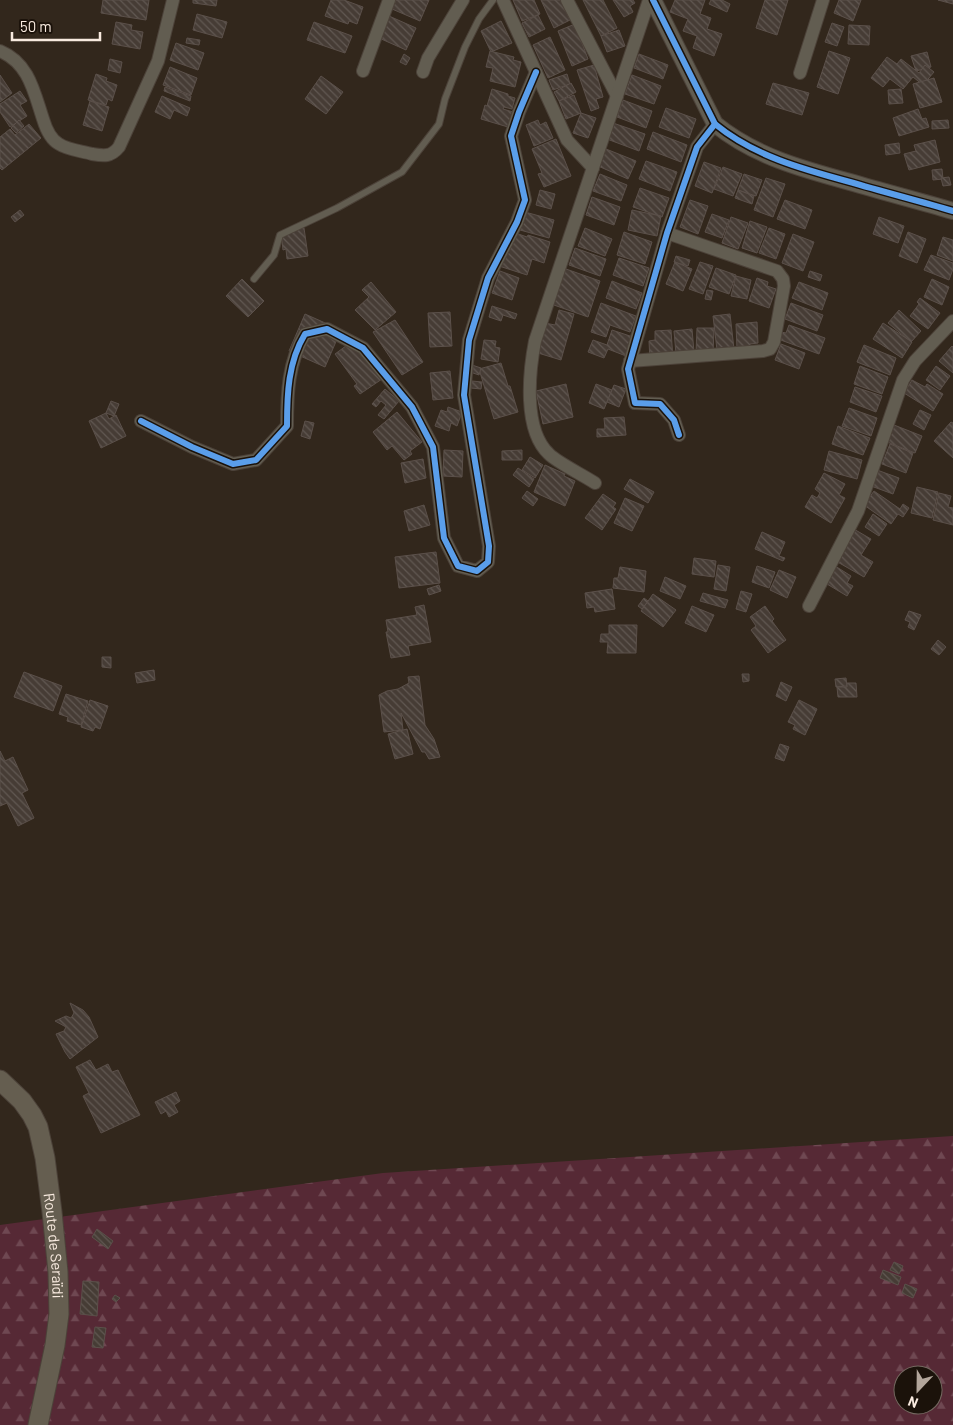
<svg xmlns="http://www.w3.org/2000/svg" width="953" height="1425" viewBox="0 0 953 1425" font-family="Barlow,sans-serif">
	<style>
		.forest { fill: url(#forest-firs); fill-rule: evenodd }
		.building { fill: url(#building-back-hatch); stroke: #5b504a }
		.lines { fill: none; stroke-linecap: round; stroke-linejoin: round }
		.service-casing { stroke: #4c4239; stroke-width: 8 }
		.minor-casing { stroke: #4c4239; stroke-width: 14 }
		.tertiary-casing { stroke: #4c4239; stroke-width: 18 }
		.secondary-casing { stroke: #4c4239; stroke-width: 21 }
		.service { stroke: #625d51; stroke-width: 6 }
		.minor { stroke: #625d51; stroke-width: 12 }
		.tertiary { stroke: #625d51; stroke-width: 16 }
		.secondary { stroke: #655e50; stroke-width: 19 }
		.cycleway-casing { stroke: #1b120a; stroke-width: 9 }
		.cycleway { stroke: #5a9eea; stroke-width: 6 }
		.labels { text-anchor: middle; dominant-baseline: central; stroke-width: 4.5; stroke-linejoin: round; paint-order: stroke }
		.street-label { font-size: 15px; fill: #f8eadf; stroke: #1b120a }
	</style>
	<defs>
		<pattern id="forest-firs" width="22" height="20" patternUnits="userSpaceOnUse" patternTransform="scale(1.25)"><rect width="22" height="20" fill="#562935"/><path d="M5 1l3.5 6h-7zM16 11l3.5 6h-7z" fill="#6f4852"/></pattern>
		<pattern id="building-back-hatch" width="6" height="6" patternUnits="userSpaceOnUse" patternTransform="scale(1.25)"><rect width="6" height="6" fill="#463c35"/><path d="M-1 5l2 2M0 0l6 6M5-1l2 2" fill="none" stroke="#615852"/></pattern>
	</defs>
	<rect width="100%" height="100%" fill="#32271c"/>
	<path class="forest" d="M 953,1136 L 953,1425 L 0,1425 L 0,1225 L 383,1173 ZM 903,1375 L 933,1375 L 933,1405 L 903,1405 Z"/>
	<g class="building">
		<path d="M 103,0 L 149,0 L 146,20 L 101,13 Z"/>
		<path d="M 193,0 L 217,0 L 216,6 L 193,3 Z"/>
		<path d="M 331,0 L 344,0 L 363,7 L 357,24 L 349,21 L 348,24 L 325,16 Z"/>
		<path d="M 396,0 L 429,0 L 420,21 L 392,9 Z"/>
		<path d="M 513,0 L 534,0 L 540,14 L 522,21 Z"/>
		<path d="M 541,0 L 561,0 L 570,20 L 554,28 Z"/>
		<path d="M 583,0 L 603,0 L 617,28 L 601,36 Z"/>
		<path d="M 613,0 L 633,0 L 635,3 L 630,6 L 633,12 L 624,17 Z"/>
		<path d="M 675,0 L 705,0 L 700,14 L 711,18 L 707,29 L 722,34 L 714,56 L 693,48 L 697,36 L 683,31 L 688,19 L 670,12 Z"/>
		<path d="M 711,0 L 722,0 L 730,4 L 727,12 L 709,4 Z"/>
		<path d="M 765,0 L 788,0 L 777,35 L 756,28 Z"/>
		<path d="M 839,0 L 861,0 L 853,21 L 834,13 Z"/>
		<path d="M 938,0 L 953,0 L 953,4 Z"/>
		<path d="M 197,14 L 227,22 L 222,38 L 193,30 Z"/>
		<path d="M 538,15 L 545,29 L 529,37 L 522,23 Z"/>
		<path d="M 389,16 L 416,28 L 406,50 L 379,38 Z"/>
		<path d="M 501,21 L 512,43 L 491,52 L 481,31 Z"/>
		<path d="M 116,22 L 132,25 L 131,30 L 143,32 L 140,49 L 112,44 Z"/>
		<path d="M 314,22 L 352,36 L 345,53 L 307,40 Z"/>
		<path d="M 832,23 L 844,27 L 837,46 L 825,42 Z"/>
		<path d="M 575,24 L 588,59 L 572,66 L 558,31 Z"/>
		<path d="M 849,25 L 870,26 L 869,45 L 848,44 Z"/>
		<path d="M 619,30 L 625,46 L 607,52 L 601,36 Z"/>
		<path d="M 550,37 L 565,70 L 548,78 L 533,45 Z"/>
		<path d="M 187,38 L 200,40 L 199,45 L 186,43 Z"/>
		<path d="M 176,43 L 204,53 L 198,70 L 170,60 Z"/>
		<path d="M 490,51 L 514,57 L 513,60 L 521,62 L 515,87 L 490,81 L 493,68 L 486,67 Z"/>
		<path d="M 829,51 L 850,58 L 838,94 L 817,87 Z"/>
		<path d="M 927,52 L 931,67 L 916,71 L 911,56 Z"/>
		<path d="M 404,54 L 410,58 L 406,65 L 400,62 Z"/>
		<path d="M 639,54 L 668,65 L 663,79 L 634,68 Z"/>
		<path d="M 887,57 L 897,64 L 901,59 L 919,73 L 925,65 L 934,72 L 923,85 L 913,77 L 903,89 L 890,79 L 883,87 L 871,78 Z"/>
		<path d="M 110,59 L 122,62 L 120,73 L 108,70 Z"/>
		<path d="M 594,65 L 603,97 L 596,99 L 599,108 L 591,111 L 577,70 Z"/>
		<path d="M 170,67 L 197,78 L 191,95 L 163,85 Z"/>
		<path d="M 96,74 L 107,78 L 106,81 L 117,85 L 112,101 L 108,99 L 106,105 L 88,100 Z"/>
		<path d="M 567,74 L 570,84 L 553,90 L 549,80 Z"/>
		<path d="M 0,75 L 12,93 L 0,102 Z"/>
		<path d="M 632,75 L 661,86 L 654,104 L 625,94 Z"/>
		<path d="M 321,76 L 343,92 L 326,114 L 305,99 Z"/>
		<path d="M 934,78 L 942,102 L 920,108 L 913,84 Z"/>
		<path d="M 571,83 L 576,92 L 559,101 L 554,92 Z"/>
		<path d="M 773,83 L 809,93 L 802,115 L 766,104 Z"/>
		<path d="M 165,87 L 191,96 L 190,101 L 164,91 Z"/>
		<path d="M 492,89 L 508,94 L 508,96 L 515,98 L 512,109 L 504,107 L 503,109 L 513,112 L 508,127 L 481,119 L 485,105 L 487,106 Z"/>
		<path d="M 901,89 L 903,103 L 889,104 L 888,90 Z"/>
		<path d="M 20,91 L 27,101 L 20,105 L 27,116 L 10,127 L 0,112 L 0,104 Z"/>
		<path d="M 574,95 L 581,113 L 566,119 L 559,101 Z"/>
		<path d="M 162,96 L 190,108 L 187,116 L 174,110 L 170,119 L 155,112 Z"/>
		<path d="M 623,100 L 652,111 L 646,128 L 617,117 Z"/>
		<path d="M 90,101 L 109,107 L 102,131 L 83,125 Z"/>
		<path d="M 666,108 L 696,119 L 689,138 L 659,127 Z"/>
		<path d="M 918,109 L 922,119 L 926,118 L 929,127 L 899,136 L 893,118 Z"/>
		<path d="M 581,113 L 596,118 L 588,138 L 573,133 Z"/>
		<path d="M 19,120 L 24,126 L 16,133 L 11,128 Z"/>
		<path d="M 538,120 L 540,125 L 546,122 L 553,138 L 534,146 L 526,125 Z"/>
		<path d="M 948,120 L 949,128 L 932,129 L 932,121 Z"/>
		<path d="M 613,123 L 645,134 L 639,151 L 607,139 Z"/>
		<path d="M 29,124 L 41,138 L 2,170 L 0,168 L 0,137 L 10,129 L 15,135 Z"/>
		<path d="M 653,132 L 687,145 L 681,162 L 647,149 Z"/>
		<path d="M 556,139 L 571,176 L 544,187 L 538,174 L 542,173 L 532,149 Z"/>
		<path d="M 935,140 L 940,162 L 909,170 L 904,154 L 916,151 L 914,145 Z"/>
		<path d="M 899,143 L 900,153 L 886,155 L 885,145 Z"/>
		<path d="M 606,149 L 636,161 L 628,179 L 598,166 Z"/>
		<path d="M 646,161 L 677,172 L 670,191 L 639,179 Z"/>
		<path d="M 704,162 L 721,168 L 712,193 L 695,186 Z"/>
		<path d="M 723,167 L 742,174 L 733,196 L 714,189 Z"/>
		<path d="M 942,169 L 943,179 L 933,180 L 932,170 Z"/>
		<path d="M 600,174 L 627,185 L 621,201 L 593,191 Z"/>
		<path d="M 744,174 L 762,180 L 756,196 L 738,190 Z"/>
		<path d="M 949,177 L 951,185 L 943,186 L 941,178 Z"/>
		<path d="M 766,178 L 785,184 L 773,217 L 754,210 Z"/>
		<path d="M 640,188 L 669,198 L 662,217 L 633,207 Z"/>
		<path d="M 540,190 L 555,194 L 551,209 L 536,205 Z"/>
		<path d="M 738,190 L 754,196 L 752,204 L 735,198 Z"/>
		<path d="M 592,197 L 620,207 L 614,225 L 586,215 Z"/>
		<path d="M 690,200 L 708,206 L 698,234 L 680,227 Z"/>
		<path d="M 785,200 L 812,210 L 805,229 L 777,219 Z"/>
		<path d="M 20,210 L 24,215 L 15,222 L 11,217 Z"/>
		<path d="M 632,210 L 661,216 L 657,236 L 628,230 Z"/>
		<path d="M 525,212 L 554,220 L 549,238 L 520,230 Z"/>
		<path d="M 712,214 L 729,220 L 722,238 L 705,232 Z"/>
		<path d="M 731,217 L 748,223 L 738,249 L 722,243 Z"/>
		<path d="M 879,217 L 904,226 L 898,243 L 873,234 Z"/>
		<path d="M 750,221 L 767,227 L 757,253 L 742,248 Z"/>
		<path d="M 304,228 L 308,256 L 287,259 L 286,249 L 283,250 L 281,232 Z"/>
		<path d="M 585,228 L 612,239 L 605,256 L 578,246 Z"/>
		<path d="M 769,228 L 785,234 L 776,259 L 759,253 Z"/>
		<path d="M 510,231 L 527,237 L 528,235 L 550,242 L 544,263 L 532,259 L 527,275 L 499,266 Z"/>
		<path d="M 624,232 L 652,242 L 645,264 L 617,255 Z"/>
		<path d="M 908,232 L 926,239 L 917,263 L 899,256 Z"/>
		<path d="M 793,234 L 814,242 L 803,271 L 782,263 Z"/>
		<path d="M 943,237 L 953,240 L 953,261 L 937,255 Z"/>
		<path d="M 575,248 L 606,259 L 600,276 L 569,265 Z"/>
		<path d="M 931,255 L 953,263 L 953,269 L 949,280 L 924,270 Z"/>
		<path d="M 676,256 L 690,260 L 688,266 L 674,262 Z"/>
		<path d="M 619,258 L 649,268 L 643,286 L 613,275 Z"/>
		<path d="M 675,262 L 692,269 L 683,291 L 666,284 Z"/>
		<path d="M 700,262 L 713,266 L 703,294 L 689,289 Z"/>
		<path d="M 716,268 L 736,275 L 729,294 L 709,287 Z"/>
		<path d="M 566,269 L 600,281 L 588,317 L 551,304 Z"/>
		<path d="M 500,271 L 519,278 L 512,300 L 492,293 Z"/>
		<path d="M 810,271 L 822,275 L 820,281 L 808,277 Z"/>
		<path d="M 736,276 L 751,280 L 747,299 L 731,296 Z"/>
		<path d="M 757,278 L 768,282 L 767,286 L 776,289 L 769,308 L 749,301 Z"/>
		<path d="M 242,279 L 264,301 L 248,317 L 226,296 Z"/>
		<path d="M 932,279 L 949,287 L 942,305 L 924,297 Z"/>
		<path d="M 612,281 L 642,293 L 636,309 L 606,298 Z"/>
		<path d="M 371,282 L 396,312 L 375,330 L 355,310 L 369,297 L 362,290 Z"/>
		<path d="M 799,282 L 828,293 L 822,310 L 792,298 Z"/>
		<path d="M 707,290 L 713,291 L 711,300 L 705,299 Z"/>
		<path d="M 920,298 L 940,313 L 928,329 L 910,316 L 919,304 L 917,302 Z"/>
		<path d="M 601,303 L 636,316 L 630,332 L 610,325 L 606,337 L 591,332 Z"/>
		<path d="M 791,303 L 823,315 L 817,331 L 785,319 Z"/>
		<path d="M 492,306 L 517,314 L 515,319 L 503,315 L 501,321 L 489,317 Z"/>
		<path d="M 559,310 L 574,314 L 561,360 L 538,353 L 545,323 L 555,325 Z"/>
		<path d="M 899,310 L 921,331 L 911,342 L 888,323 Z"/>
		<path d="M 450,312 L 452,346 L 430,347 L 428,313 Z"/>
		<path d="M 305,314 L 341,330 L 325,367 L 289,351 Z"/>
		<path d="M 730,314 L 734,349 L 717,350 L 713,316 Z"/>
		<path d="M 395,320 L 423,362 L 402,375 L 373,332 Z"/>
		<path d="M 757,322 L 758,343 L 750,344 L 750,348 L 737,349 L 736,324 Z"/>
		<path d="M 883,323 L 912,342 L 902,358 L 873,339 Z"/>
		<path d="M 789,325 L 825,338 L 819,354 L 778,339 L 781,332 L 786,333 Z"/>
		<path d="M 697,328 L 714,328 L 713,354 L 696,353 Z"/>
		<path d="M 692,329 L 694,352 L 676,354 L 674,331 Z"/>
		<path d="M 612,330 L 633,337 L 626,356 L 608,349 L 604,358 L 588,352 L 593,340 L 607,345 Z"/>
		<path d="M 671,330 L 673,359 L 650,361 L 649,341 L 655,340 L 655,331 Z"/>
		<path d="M 354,340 L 382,379 L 360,394 L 354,386 L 357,384 L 335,354 Z"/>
		<path d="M 484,340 L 496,341 L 495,347 L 500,348 L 498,362 L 481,359 Z"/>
		<path d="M 781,344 L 805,353 L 799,369 L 775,360 Z"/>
		<path d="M 864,345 L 896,358 L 890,375 L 857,362 Z"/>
		<path d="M 952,346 L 953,347 L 953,373 L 939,361 Z"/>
		<path d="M 501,363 L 508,386 L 510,386 L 518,412 L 494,419 L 479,369 Z"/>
		<path d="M 472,365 L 481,368 L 479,375 L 470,372 Z"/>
		<path d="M 860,366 L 888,377 L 882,394 L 854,384 Z"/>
		<path d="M 936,366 L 950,376 L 940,390 L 926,380 Z"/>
		<path d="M 450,371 L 453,398 L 433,400 L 430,373 Z"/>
		<path d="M 912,380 L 925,387 L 927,384 L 943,394 L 933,411 L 904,393 Z"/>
		<path d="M 472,381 L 482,382 L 481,389 L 471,388 Z"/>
		<path d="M 566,384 L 573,417 L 543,424 L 536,391 Z"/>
		<path d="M 596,384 L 612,390 L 604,409 L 589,403 Z"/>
		<path d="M 614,385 L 626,389 L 619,407 L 607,402 Z"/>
		<path d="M 855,387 L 882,396 L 876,412 L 850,402 Z"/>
		<path d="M 385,389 L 399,401 L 384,419 L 378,415 L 386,405 L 381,401 L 376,407 L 372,404 Z"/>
		<path d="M 111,401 L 119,404 L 114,416 L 106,413 Z"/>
		<path d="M 448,407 L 462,412 L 457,426 L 451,423 L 449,431 L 435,426 L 441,410 L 447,412 Z"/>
		<path d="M 849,408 L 877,418 L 871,436 L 842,426 Z"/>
		<path d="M 920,410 L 931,415 L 924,430 L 913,424 Z"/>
		<path d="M 397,412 L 422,442 L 410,451 L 412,454 L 404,460 L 392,446 L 387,450 L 373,432 Z"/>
		<path d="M 106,413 L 109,419 L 116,415 L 126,436 L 101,448 L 89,421 Z"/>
		<path d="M 624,417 L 626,435 L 597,437 L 597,429 L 605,429 L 604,418 Z"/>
		<path d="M 305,421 L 314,423 L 310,439 L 301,436 Z"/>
		<path d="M 951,422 L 953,423 L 953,458 L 934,441 Z"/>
		<path d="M 894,425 L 922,436 L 915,453 L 887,442 Z"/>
		<path d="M 838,426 L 870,438 L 863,455 L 832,444 Z"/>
		<path d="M 890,444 L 913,453 L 906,473 L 882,464 Z"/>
		<path d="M 444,450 L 463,451 L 462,477 L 443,476 Z"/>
		<path d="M 522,450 L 522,460 L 502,460 L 502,451 Z"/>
		<path d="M 829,451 L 862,460 L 857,479 L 824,470 Z"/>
		<path d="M 530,457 L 543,465 L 535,478 L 522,470 Z"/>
		<path d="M 423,459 L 426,478 L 405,483 L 401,463 Z"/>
		<path d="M 545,465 L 565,474 L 564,476 L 575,481 L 565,506 L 534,492 Z"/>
		<path d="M 518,468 L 534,479 L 529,487 L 513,475 Z"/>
		<path d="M 877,470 L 899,478 L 893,494 L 871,486 Z"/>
		<path d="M 824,473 L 845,484 L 839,495 L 845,498 L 831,523 L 805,507 L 812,495 L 817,498 L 820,493 L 815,489 Z"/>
		<path d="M 630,479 L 654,492 L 648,503 L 624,489 Z"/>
		<path d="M 917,487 L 938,492 L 932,518 L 911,513 Z"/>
		<path d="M 527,491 L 538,499 L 533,506 L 522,498 Z"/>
		<path d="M 874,491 L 900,509 L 903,504 L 909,508 L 903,517 L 898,514 L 891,524 L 864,505 Z"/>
		<path d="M 939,493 L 951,496 L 948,507 L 953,508 L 953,525 L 933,520 Z"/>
		<path d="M 603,494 L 616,503 L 613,507 L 616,509 L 602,530 L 585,518 Z"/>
		<path d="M 625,498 L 644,506 L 632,531 L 614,523 Z"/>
		<path d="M 424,505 L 430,525 L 409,531 L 404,511 Z"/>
		<path d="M 873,514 L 887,524 L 879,536 L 865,527 Z"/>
		<path d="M 852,528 L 871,539 L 861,555 L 873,562 L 864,577 L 834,560 Z"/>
		<path d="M 762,532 L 785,542 L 779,556 L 785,558 L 783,561 L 755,549 Z"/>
		<path d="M 436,552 L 440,583 L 399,588 L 395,557 Z"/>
		<path d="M 694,558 L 716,561 L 714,577 L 692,574 Z"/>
		<path d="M 832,564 L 851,576 L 847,583 L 853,586 L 847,596 L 822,581 Z"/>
		<path d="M 718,565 L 730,567 L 726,591 L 714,589 Z"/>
		<path d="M 757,566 L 775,572 L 769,588 L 752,582 Z"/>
		<path d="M 620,567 L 646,571 L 644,592 L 613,588 L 614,578 L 618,578 Z"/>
		<path d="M 779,570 L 796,577 L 787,598 L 770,590 Z"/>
		<path d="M 665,577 L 686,586 L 680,599 L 660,591 Z"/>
		<path d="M 439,585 L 441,591 L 429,595 L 427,589 Z"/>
		<path d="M 612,589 L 615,609 L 595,612 L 594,607 L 587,608 L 585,593 Z"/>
		<path d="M 741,591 L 752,594 L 746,612 L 736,609 Z"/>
		<path d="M 703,593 L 728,600 L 725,608 L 700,601 Z"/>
		<path d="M 653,594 L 676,610 L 663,627 L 641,611 Z"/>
		<path d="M 644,598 L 648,601 L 642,609 L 638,606 Z"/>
		<path d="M 424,605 L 431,642 L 408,646 L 410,655 L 391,658 L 386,632 L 388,632 L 386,620 L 417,615 L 415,607 Z"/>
		<path d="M 692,606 L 714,615 L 706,632 L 685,623 Z"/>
		<path d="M 765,606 L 774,619 L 772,621 L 786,640 L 768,653 L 751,630 L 756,626 L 750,617 Z"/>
		<path d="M 909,611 L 921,615 L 914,630 L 908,627 L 910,622 L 905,620 Z"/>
		<path d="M 609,625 L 637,625 L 636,653 L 607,653 L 608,642 L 600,642 L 601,634 L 609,634 Z"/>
		<path d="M 938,640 L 946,647 L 939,655 L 931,649 Z"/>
		<path d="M 102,657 L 111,657 L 111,668 L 102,667 Z"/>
		<path d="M 154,670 L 155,680 L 137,683 L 135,673 Z"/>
		<path d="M 24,672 L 62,686 L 53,711 L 14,697 Z"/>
		<path d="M 742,674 L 749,674 L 749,681 L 743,682 Z"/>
		<path d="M 419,676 L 425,725 L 434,739 L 440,757 L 429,759 L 425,752 L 422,752 L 401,713 L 403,730 L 384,732 L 379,695 L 387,691 L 398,689 L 409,683 L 408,677 Z"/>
		<path d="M 846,678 L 847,686 L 836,687 L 835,679 Z"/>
		<path d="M 781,682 L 792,687 L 786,701 L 776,696 Z"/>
		<path d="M 847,683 L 856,683 L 857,697 L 838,697 L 837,687 L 847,687 Z"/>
		<path d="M 66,694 L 88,701 L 81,725 L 67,721 L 68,717 L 59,714 Z"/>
		<path d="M 90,700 L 108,706 L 100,729 L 95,727 L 93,731 L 81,727 Z"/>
		<path d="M 799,700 L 817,709 L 805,735 L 793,729 L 795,725 L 788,722 Z"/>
		<path d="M 407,729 L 413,754 L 395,759 L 388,734 Z"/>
		<path d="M 780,744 L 789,747 L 784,761 L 775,758 Z"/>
		<path d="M 0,751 L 5,761 L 13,757 L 28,790 L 22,793 L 34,818 L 18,826 L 7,803 L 0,806 Z"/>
		<path d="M 70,1003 L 83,1010 L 89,1017 L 98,1037 L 70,1059 L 65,1052 L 56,1034 L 64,1031 L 66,1027 L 55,1021 L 66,1016 L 71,1018 L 74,1013 Z"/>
		<path d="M 90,1060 L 96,1070 L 108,1064 L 112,1072 L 118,1070 L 140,1115 L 101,1133 L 83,1096 L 89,1093 L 76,1067 Z"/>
		<path d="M 176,1092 L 180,1101 L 174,1105 L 178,1112 L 169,1117 L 166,1111 L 161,1114 L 155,1102 Z"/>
		<path d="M 97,1229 L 113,1241 L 108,1249 L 92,1237 Z"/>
		<path d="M 894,1262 L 903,1266 L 899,1274 L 890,1270 Z"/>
		<path d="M 883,1270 L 901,1277 L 898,1285 L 880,1278 Z"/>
		<path d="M 83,1281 L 99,1282 L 97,1316 L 80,1314 Z"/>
		<path d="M 905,1284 L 917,1289 L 913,1298 L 902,1293 Z"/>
		<path d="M 115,1295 L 120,1298 L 116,1302 L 112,1299 Z"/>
		<path d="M 95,1327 L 106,1328 L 103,1348 L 92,1347 Z"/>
	</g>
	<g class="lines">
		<g class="service-casing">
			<path id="service" d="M 254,279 L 274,255 L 280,235 L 337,208 L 402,172 L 439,124 L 445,99 L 465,47 L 479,19 L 493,0"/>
		</g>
		<g class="minor-casing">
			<g id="minor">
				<path d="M 503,0 L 567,140 L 593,168"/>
				<path d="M 567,0 L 617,96"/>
				<path d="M 0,51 C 29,63 34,92 43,119 C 46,129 50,139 59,144 C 68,150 82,151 92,154 C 104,156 111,157 119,147 L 158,61 L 173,0"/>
				<path d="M 363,71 L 389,0"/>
				<path d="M 423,72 L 428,58 L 463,0"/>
				<path d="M 800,73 L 823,0"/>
				<path d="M 630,361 L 763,351 L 770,349 L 774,342 L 784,286 L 783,279 L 777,271 L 667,233"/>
				<path d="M 141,421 L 192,447 L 233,464 L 256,460 L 287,426 C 287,394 288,362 305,334 L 327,329 L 363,348 L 412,407 L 433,447 L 444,538 L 458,566 L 477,571 L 488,562 L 489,546 L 464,395 L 469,340 L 488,278 L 517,222 L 525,200 L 511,136 L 519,112 L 536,72"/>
				<path d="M 679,435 L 674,420 L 660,404 L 635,403 L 628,369 L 667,233 L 697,147 L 715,124"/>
				<path d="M 595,483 C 583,475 558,463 549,454 C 523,430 529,372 535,341 L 649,0"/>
				<path d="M 809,606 L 858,511 L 903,380 L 915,361 L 953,321"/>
			</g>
		</g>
		<g class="tertiary-casing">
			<path id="tertiary" d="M 653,0 L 715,124 C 754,156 802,169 850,182 C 884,192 919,201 953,211"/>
		</g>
		<g class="secondary-casing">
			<g id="secondary">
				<path id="s1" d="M 0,1080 L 22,1101 L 32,1115 L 38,1127 L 45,1158 L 52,1212 L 58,1272 L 59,1314 L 55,1345 L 38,1425"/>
			</g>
		</g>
		<use href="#service" class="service"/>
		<use href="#minor" class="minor"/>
		<use href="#tertiary" class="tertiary"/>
		<use href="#secondary" class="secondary"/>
		<g class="cycleway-casing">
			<g id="cycleway">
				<path d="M 653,0 L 715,124 C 754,156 802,169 850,182 C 884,192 919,201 953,211"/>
				<path d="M 141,421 L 192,447 L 233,464 L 256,460 L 287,426 C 287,394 288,362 305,334 L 327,329 L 363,348 L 412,407 L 433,447 L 444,538 L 458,566 L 477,571 L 488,562 L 489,546 L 464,395 L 469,340 L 488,278 L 517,222 L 525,200 L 511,136 L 519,112 L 536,72"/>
				<path d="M 679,435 L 674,420 L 660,404 L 635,403 L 628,369 L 667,233 L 697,147 L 715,124"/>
			</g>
		</g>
		<use href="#cycleway" class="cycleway"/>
	</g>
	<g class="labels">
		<g class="street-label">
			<text stroke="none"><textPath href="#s1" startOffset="181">Route de Seraïdi</textPath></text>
		</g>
	</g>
	<g transform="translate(918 1390) rotate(202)"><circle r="24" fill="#1b120a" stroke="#73685f"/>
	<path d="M0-4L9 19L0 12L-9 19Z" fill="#b3a69b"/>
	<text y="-8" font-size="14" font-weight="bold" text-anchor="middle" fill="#f8eadf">N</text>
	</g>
	<path d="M12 32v8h88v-8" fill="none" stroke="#f8eadf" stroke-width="2.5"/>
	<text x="20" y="32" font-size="15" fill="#f8eadf" stroke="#1b120a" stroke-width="4" paint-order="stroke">50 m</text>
</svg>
